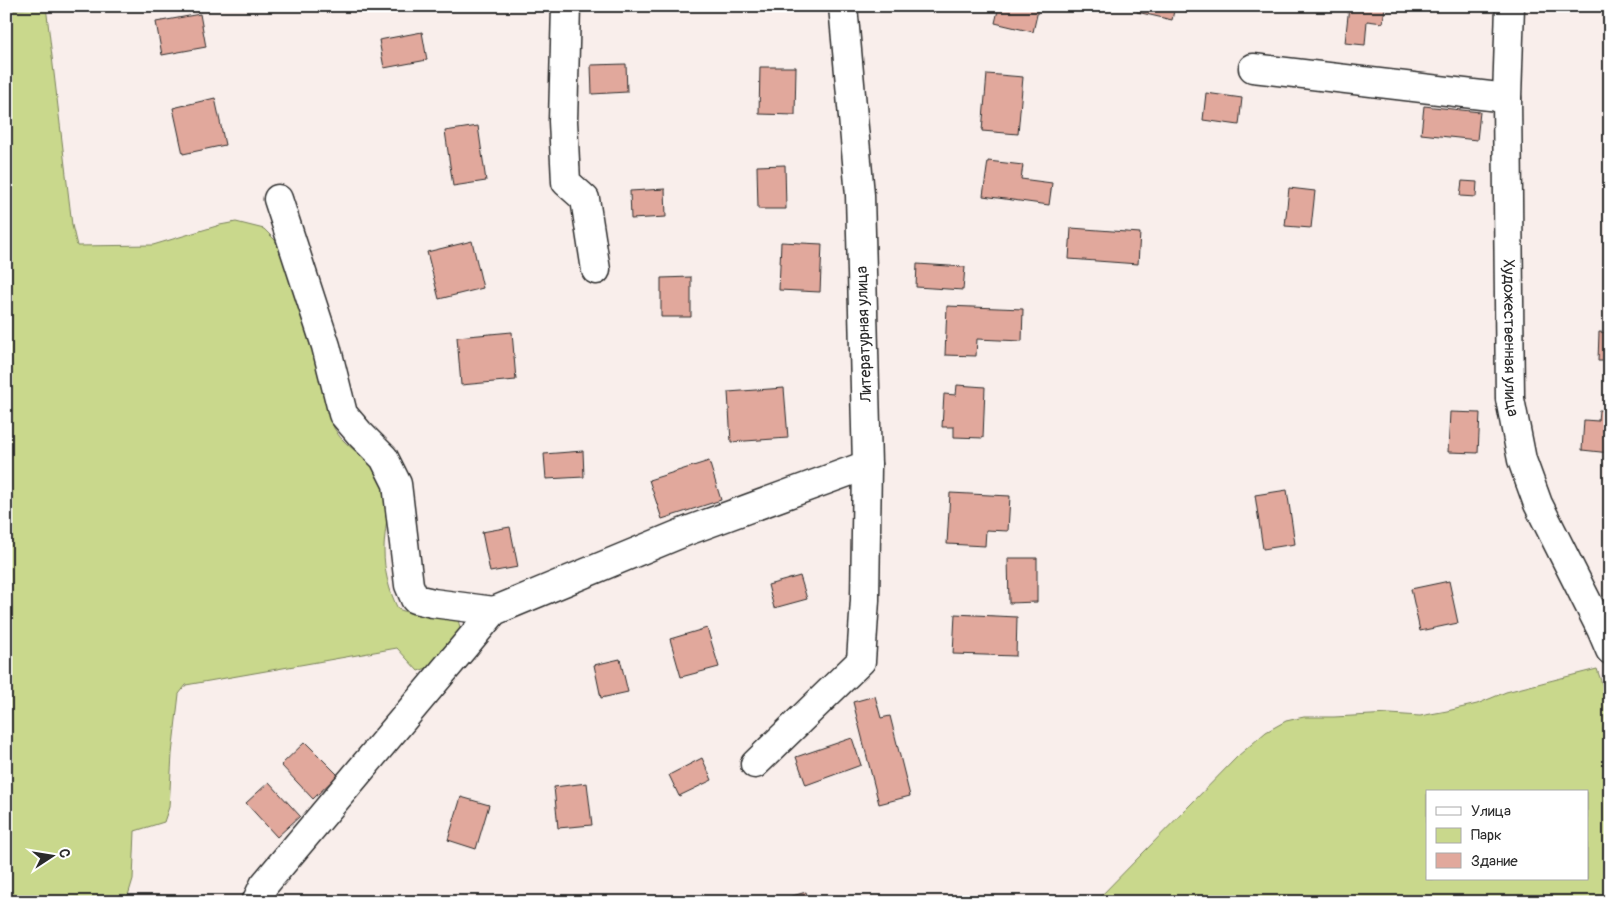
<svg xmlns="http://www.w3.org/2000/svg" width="1616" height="908" viewBox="0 0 1616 908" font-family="Pangolin,sans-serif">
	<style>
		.green { fill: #c9d88c; stroke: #7a825c; fill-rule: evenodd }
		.building { fill: #e1a89c; stroke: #2b2b2b }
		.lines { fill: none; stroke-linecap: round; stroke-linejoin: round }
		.minor-casing { stroke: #2b2b2b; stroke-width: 31 }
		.minor { stroke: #fff; stroke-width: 28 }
		.labels { text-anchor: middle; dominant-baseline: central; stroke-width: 4; stroke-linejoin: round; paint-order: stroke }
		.street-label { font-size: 16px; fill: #2b2b2b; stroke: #fff }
	</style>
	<rect width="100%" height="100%" fill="#f9eeeb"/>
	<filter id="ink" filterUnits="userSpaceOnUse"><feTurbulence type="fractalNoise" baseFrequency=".02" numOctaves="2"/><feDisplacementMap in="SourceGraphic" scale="10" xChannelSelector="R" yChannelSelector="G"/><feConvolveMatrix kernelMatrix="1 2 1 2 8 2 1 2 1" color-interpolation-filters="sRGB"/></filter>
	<g filter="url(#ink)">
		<g class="green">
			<path d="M 46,6 L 72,225 L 77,246 L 153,245 L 220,225 L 236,222 L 264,229 L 275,240 L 290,269 L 334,428 C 337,432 339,437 343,440 C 360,457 374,461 384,485 C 392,506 384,529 384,550 C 384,571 389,591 398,609 L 412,614 L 442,612 L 457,616 L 461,631 L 433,666 L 418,671 L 397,648 L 186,685 L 179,694 L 172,754 L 169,807 L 164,822 L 135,831 L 133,879 L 126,902 L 6,902 L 6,11 Z"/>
			<path d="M 1597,669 L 1610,707 L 1610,902 L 1095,902 L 1238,756 L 1266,732 L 1286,721 L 1304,717 L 1334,717 L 1390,714 L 1420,716 L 1447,711 L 1477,704 L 1506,692 ZM 1427,792 L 1587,792 L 1587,879 L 1427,879 Z"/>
		</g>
		<g class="building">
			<path d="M 347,6 L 372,6 L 348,10 Z"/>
			<path d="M 999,6 L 1039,6 L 1033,32 L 995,23 Z"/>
			<path d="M 1138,6 L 1175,6 L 1172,20 L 1137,12 Z"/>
			<path d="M 1349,6 L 1385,6 L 1383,23 L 1367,21 L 1365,45 L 1345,43 Z"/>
			<path d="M 200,14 L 206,47 L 162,55 L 156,22 Z"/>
			<path d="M 422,32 L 427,60 L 384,68 L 379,40 Z"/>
			<path d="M 1610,60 L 1610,91 L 1606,91 Z"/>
			<path d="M 626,64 L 627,92 L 592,94 L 591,65 Z"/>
			<path d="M 760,67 L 796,67 L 795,115 L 759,114 Z"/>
			<path d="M 987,74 L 1023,77 L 1018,134 L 982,131 Z"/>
			<path d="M 1206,93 L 1242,98 L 1239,125 L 1203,120 Z"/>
			<path d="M 215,98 L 225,145 L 183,154 L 173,108 Z"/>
			<path d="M 1424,106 L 1480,112 L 1477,140 L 1421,134 Z"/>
			<path d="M 478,126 L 486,181 L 453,186 L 445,131 Z"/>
			<path d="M 988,161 L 1023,165 L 1021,179 L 1052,183 L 1049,205 L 983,196 Z"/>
			<path d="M 785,165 L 786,209 L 758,209 L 757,166 Z"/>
			<path d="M 1462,181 L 1477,182 L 1476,197 L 1460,196 Z"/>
			<path d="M 1289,188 L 1315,191 L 1311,228 L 1285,226 Z"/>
			<path d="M 665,189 L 666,217 L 631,219 L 630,191 Z"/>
			<path d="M 1071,228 L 1140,233 L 1138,264 L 1069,259 Z"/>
			<path d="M 472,241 L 483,288 L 439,299 L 427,252 Z"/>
			<path d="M 781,242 L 822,244 L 820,292 L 779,290 Z"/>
			<path d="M 917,264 L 965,267 L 963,290 L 916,287 Z"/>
			<path d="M 691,277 L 691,317 L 661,317 L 661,278 Z"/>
			<path d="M 947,306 L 1023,309 L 1022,341 L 977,339 L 976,356 L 945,355 Z"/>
			<path d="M 512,332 L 516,380 L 461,385 L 457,337 Z"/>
			<path d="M 1599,332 L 1610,333 L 1610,361 L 1598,361 Z"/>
			<path d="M 957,385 L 985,387 L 983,438 L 954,437 L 954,427 L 942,427 L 944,394 L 956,395 Z"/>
			<path d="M 784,388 L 788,438 L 731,442 L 728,392 Z"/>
			<path d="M 1599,410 L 1610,411 L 1610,453 L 1582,450 L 1584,420 L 1598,421 Z"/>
			<path d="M 1450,412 L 1480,413 L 1478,453 L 1448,452 Z"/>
			<path d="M 583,451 L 584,477 L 546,479 L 544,454 Z"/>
			<path d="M 709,461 L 721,500 L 662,519 L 649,480 Z"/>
			<path d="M 1287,490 L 1295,544 L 1263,549 L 1255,495 Z"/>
			<path d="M 950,493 L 1010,496 L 1008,531 L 986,530 L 985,546 L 947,544 Z"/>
			<path d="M 510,527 L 518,567 L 490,572 L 482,532 Z"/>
			<path d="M 1008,558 L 1037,558 L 1037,602 L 1009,603 Z"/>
			<path d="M 800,576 L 807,599 L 774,608 L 768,585 Z"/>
			<path d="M 1449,581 L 1458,623 L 1420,631 L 1411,589 Z"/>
			<path d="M 955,614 L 1017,617 L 1016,656 L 953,654 Z"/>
			<path d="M 707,628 L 719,667 L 681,677 L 670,639 Z"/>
			<path d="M 620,659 L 628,692 L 601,698 L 594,665 Z"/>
			<path d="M 875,696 L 881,718 L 890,716 L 910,796 L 879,804 L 853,702 Z"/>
			<path d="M 852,738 L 861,765 L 806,785 L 796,757 Z"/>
			<path d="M 305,742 L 338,775 L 313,799 L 281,765 Z"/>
			<path d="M 702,758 L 712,780 L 679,796 L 669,775 Z"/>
			<path d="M 269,782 L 300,816 L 277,837 L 246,803 Z"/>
			<path d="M 587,783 L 592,825 L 558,828 L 554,787 Z"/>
			<path d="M 461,797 L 489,805 L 476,849 L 448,840 Z"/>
			<path d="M 806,892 L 809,902 L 772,902 Z"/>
		</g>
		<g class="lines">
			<g class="minor-casing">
				<g id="minor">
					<path d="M 566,6 L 563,121 L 566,182 L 585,199 L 596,270"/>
					<path id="s1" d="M 1510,6 L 1507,98 L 1510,399 L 1522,460 L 1538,504 L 1601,629 L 1610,650"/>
					<path d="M 1253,68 L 1507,98"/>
					<path d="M 278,199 L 326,346 L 343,414 L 360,434 L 384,458 L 397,484 L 409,585 L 415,599 L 433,603 L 494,611"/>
					<path d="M 755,764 L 861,661 L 865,600 L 867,465 L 860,195 L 843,6"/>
					<path d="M 256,902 L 264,885 L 494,611 L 687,531 L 867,465"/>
				</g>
			</g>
			<use href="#minor" class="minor"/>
		</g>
	</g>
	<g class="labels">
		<g class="street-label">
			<text transform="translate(864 334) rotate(-92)">Литературная улица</text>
			<text stroke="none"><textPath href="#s1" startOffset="332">Художественная улица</textPath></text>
		</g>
	</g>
	<rect width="1616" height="908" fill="none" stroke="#fff" stroke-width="25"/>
	<rect x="12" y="12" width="1591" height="883" fill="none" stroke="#2b2b2b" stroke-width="2" filter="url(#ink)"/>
	<rect x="1426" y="790" width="162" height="90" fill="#ffffff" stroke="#aaaaaa"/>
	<rect x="1436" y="807" width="25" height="8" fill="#ffffff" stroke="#aaaaaa"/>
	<text x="1471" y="816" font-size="15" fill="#2b2b2b">Улица</text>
	<rect x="1436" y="828" width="25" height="15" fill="#c9d88c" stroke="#aaaaaa"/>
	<text x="1471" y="840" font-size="15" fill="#2b2b2b">Парк</text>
	<rect x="1436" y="853" width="25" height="15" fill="#e1a89c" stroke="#aaaaaa"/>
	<text x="1471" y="866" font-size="15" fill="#2b2b2b">Здание</text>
	<g transform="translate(52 856) rotate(78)" stroke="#ffffff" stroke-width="4" paint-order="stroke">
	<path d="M0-4L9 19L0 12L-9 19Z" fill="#2b2b2b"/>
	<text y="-8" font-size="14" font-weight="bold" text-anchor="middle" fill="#2b2b2b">С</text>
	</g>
</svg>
